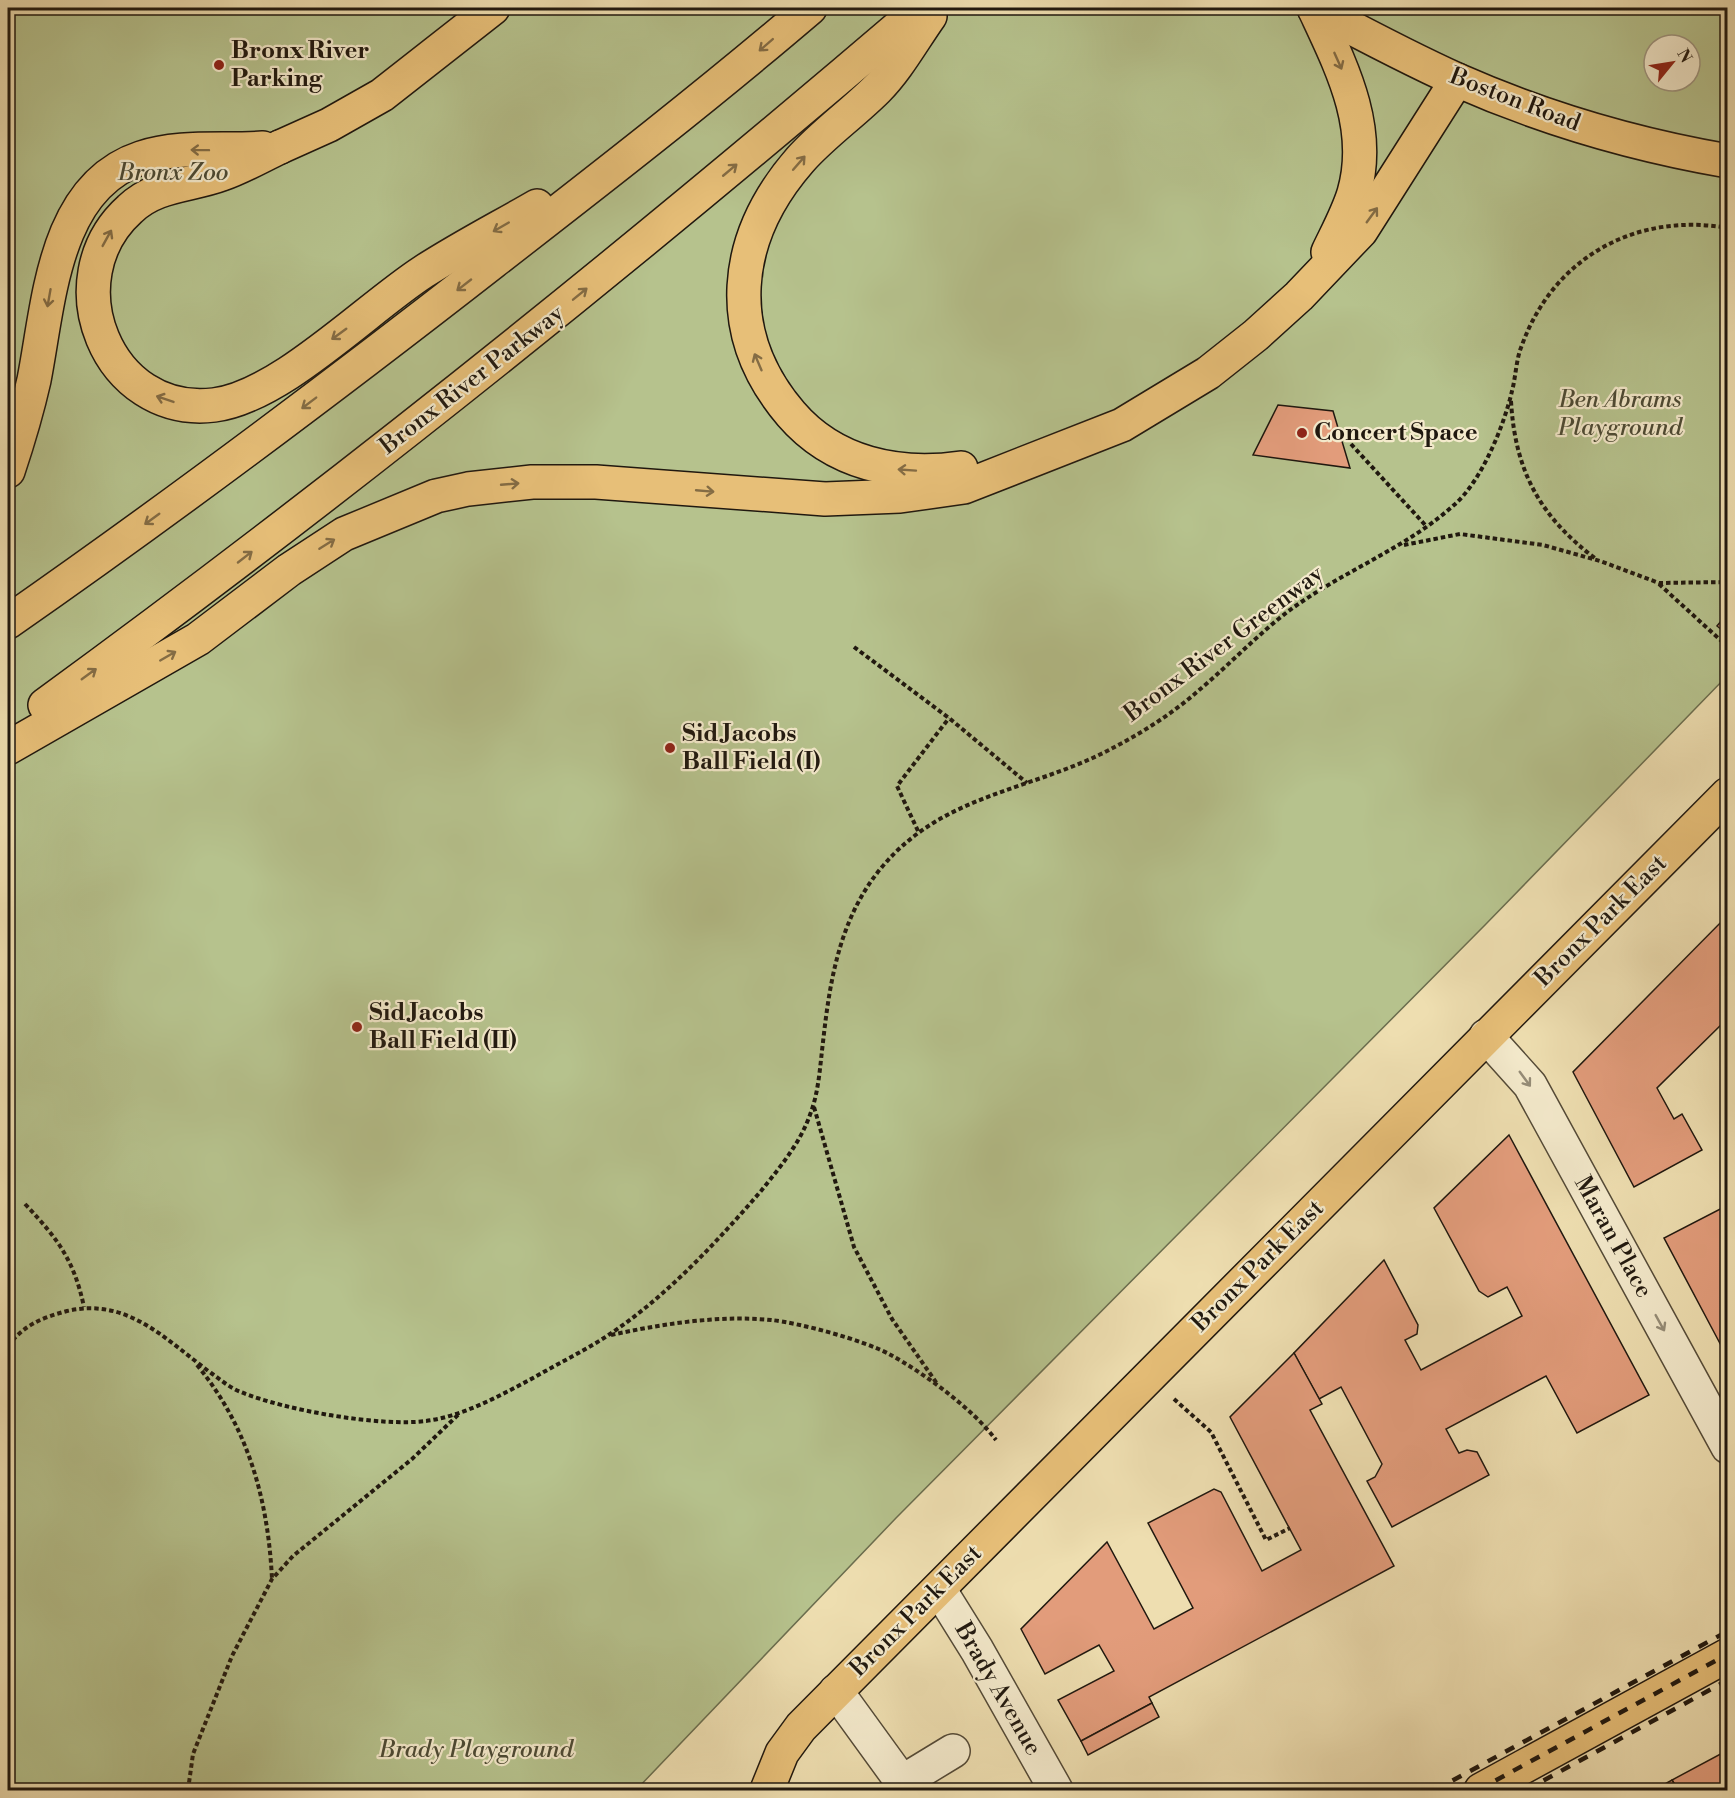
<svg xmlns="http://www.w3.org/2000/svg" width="1735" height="1798" viewBox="0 0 1735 1798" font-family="'Libre Bodoni',serif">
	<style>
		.green { fill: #b6c28d; stroke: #6b6d4e; stroke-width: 1.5; fill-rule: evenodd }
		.building { fill: #e29c7b; stroke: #20180f; stroke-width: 1.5 }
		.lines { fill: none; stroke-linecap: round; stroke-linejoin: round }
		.minor-casing { stroke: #544a37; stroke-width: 36 }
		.major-casing { stroke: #20180f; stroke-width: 36 }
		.highway-casing { stroke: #20180f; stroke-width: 36 }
		.path { stroke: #20180f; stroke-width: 4; stroke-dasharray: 4.5 3; stroke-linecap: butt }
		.minor { stroke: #f4eacc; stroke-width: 33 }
		.major { stroke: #e7bf78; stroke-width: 33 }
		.highway { stroke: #e7bf78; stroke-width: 33 }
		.rail { stroke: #20180f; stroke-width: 4.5; stroke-dasharray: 10 10; stroke-linecap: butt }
		.oneway { stroke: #846c44 }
		.oneway2 { stroke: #958c77 }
		.poi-dot { fill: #8f2418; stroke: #f4eacc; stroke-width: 2 }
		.labels { text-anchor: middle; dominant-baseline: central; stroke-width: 4.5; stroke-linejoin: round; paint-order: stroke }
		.poi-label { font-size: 24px; font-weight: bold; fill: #20180f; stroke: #f4eacc; text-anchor: start }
		.street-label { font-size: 24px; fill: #20180f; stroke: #f4eacc }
		.park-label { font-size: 24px; font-style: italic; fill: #4d4b35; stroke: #f4eacc }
	</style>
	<rect width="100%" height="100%" fill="#eedeb0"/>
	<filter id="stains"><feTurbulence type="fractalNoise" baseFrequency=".00333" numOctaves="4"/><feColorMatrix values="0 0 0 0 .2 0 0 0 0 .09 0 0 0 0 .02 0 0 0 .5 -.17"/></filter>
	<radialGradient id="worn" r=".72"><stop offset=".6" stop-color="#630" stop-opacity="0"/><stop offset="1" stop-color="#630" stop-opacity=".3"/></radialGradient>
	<path class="green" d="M 8,8 L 1727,8 L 1727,676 L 1485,925 L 896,1518 L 636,1790 L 8,1790 ZM 1654,45 L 1690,45 L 1690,81 L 1654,81 Z"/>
	<g class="building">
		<path d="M 1278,405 L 1333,411 L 1350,468 L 1253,455 Z"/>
		<path d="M 1728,613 L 1728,635 L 1717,626 Z"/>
		<path d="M 1728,915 L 1728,1004 L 1725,1007 L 1728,1018 L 1657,1088 L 1674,1119 L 1682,1114 L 1702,1150 L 1634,1187 L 1573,1072 Z"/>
		<path d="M 1509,1135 L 1649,1395 L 1577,1433 L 1546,1376 L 1446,1429 L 1459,1453 L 1467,1450 L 1477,1452 L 1489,1475 L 1392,1527 L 1367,1481 L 1375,1477 L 1382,1464 L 1341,1387 L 1319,1399 L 1294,1353 L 1384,1260 L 1418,1325 L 1417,1334 L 1405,1340 L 1421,1370 L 1522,1316 L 1507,1287 L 1488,1297 L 1479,1291 L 1434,1208 Z"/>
		<path d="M 1728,1205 L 1728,1350 L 1724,1351 L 1664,1238 Z"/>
		<path d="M 1294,1353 L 1322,1404 L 1310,1410 L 1394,1566 L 1149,1697 L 1152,1703 L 1081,1741 L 1058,1700 L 1114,1671 L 1099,1645 L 1045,1674 L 1021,1629 L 1107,1542 L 1154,1629 L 1193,1608 L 1148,1523 L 1214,1489 L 1221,1492 L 1262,1571 L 1301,1550 L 1230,1417 Z"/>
		<path d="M 1152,1703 L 1159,1717 L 1088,1755 L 1081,1741 Z"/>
		<path d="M 1728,1750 L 1728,1790 L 1678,1790 L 1672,1780 Z"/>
		<path d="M 1672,1780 L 1678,1790 L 1654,1790 Z"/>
	</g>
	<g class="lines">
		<g class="minor-casing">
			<g id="minor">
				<path d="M 1486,1036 L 1530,1085 L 1728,1447"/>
				<path d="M 939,1589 L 977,1650 L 1056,1790"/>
				<path d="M 836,1691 L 902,1782 L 953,1751"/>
			</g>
		</g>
		<g class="major-casing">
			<g id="major">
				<path d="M 1314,8 C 1361,33 1408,58 1457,80 C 1543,118 1635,145 1728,161"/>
				<path d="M 280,147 L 329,125 L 382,95 L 493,8"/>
				<path d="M 767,1790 L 782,1753 L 801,1727 L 1728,794"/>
				<path d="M 1481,1790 L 1728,1655"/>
			</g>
		</g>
		<g class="highway-casing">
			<g id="highway">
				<path d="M 1314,8 C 1341,66 1373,127 1354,193 C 1348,213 1337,233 1328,252"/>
				<path d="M 930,16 C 913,40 897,69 877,89 C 852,114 823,134 800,160 C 732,238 722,333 791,414 C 834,464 898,477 961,468"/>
				<path d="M 280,147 C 261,156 242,167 222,174 C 190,186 156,184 130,209 C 52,279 107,418 214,405 C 280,397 366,309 423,272 C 460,248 499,228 537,206"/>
				<path d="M 8,471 C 18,441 27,411 34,380 C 49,304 53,187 141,158 C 179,145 223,151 263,148"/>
				<path d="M 8,622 C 173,507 334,386 493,262 C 600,179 707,96 810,8"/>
				<path d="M 45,705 C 347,485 637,251 921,8"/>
				<path d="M 8,748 L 198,639 L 289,570 L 344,534 L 436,496 L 468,489 L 532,482 L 596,482 L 825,499 L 900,496 L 964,487 L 1122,425 L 1208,373 L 1256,335 L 1299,296 L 1361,231 L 1457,80"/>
			</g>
		</g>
		<g class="path">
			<path d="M 1511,401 C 1515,471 1540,517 1596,559"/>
			<path d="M 1351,444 L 1427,527"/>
			<path d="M 1404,545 L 1460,534 L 1543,545 L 1600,561 L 1659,583 L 1728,582"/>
			<path d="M 1659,584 L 1728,647"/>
			<path d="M 854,647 L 949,718 L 1027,783"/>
			<path d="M 918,831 L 897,786 L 949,718"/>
			<path d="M 814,1107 L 854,1247 L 892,1319 L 938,1385"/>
			<path d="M 25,1204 C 58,1239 74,1260 84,1307"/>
			<path d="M 611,1335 C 662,1324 718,1315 771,1320 C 800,1323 863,1340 889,1354 C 924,1373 973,1409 996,1440"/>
			<path d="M 8,1346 C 24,1325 41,1318 67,1311 C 128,1297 166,1340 211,1373 C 221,1380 230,1388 241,1392 C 284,1410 380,1427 426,1421 C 464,1416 501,1395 535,1377 C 559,1363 584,1351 607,1336 C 665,1298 716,1243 761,1191 C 781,1166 801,1142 811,1112 C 819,1090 820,1066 823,1042 C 830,979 840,917 882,867 C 943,794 1030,791 1109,750 C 1140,734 1172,714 1198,691 C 1228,666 1255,637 1286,613 C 1340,572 1404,550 1454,505 C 1481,482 1504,426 1512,391 C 1516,376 1516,359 1522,345 C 1554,257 1636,212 1728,228"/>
			<path d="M 197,1365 C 248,1427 268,1499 272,1579"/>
			<path d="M 1174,1399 L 1211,1432 L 1266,1540 L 1290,1528"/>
			<path d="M 188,1790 L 193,1754 L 232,1656 L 272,1579 L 293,1556 L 412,1459 L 460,1413"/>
		</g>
		<use href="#minor" class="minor"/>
		<use href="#major" class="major"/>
		<use href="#highway" class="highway"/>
		<g class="rail">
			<path d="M 1435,1790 L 1728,1631"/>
			<path d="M 1478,1790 L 1728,1654"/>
			<path d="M 1526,1790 L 1728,1680"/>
		</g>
	</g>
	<defs><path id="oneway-shaft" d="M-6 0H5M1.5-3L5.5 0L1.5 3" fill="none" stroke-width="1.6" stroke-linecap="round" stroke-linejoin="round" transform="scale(1.5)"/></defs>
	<g class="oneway">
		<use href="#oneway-shaft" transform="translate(766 45) rotate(139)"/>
		<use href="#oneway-shaft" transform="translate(1338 61) rotate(66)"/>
		<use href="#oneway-shaft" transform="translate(200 150) rotate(-179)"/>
		<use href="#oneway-shaft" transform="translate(799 163) rotate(-49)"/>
		<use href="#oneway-shaft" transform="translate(730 170) rotate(-40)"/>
		<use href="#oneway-shaft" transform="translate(1372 215) rotate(-54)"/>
		<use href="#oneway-shaft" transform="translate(501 227) rotate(150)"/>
		<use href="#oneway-shaft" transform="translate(107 238) rotate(-61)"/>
		<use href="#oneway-shaft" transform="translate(464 285) rotate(142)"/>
		<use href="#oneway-shaft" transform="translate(580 294) rotate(-39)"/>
		<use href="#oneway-shaft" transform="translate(49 298) rotate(100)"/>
		<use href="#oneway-shaft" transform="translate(339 334) rotate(144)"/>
		<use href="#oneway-shaft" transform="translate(758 362) rotate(-113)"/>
		<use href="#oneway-shaft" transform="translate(165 399) rotate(-161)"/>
		<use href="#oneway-shaft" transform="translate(309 403) rotate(143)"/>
		<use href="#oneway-shaft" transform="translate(907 470) rotate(-176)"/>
		<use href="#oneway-shaft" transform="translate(510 484) rotate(-5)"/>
		<use href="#oneway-shaft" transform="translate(705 491) rotate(5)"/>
		<use href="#oneway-shaft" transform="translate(152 519) rotate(144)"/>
		<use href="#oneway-shaft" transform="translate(327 544) rotate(-32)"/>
		<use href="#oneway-shaft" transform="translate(245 557) rotate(-38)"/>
		<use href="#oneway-shaft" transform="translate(168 656) rotate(-30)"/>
		<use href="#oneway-shaft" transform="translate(89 674) rotate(-36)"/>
	</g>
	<g class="oneway2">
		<use href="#oneway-shaft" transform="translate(1525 1079) rotate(54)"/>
		<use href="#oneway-shaft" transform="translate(1660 1323) rotate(61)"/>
	</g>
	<g class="poi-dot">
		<circle cx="219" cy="65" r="6"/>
		<circle cx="1302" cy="433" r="6"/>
		<circle cx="670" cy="748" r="6"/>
		<circle cx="357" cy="1027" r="6"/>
	</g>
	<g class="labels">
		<g class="poi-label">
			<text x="231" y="51">Bronx River<tspan x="231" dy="28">Parking</tspan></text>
			<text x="1314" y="433">Concert Space</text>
			<text x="682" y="734">Sid Jacobs<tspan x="682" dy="28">Ball Field (I)</tspan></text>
			<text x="369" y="1013">Sid Jacobs<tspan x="369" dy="28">Ball Field (II)</tspan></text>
		</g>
		<g class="street-label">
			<text transform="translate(1515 100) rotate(21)">Boston Road</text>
			<text transform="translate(472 380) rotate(-38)">Bronx River Parkway</text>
			<text transform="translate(1224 644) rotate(-37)">Bronx River Greenway</text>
			<text transform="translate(1601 921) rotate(-45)">Bronx Park East</text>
			<text transform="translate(1613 1237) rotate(61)">Maran Place</text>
			<text transform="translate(1258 1266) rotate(-45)">Bronx Park East</text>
			<text transform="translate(916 1611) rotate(-45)">Bronx Park East</text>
			<text transform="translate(998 1689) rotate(60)">Brady Avenue</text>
		</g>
		<g class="park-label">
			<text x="173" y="173">Bronx Zoo</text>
			<text x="1620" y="400">Ben Abrams<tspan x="1620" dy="28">Playground</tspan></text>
			<text x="476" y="1750">Brady Playground</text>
		</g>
	</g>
	<rect width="1735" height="1798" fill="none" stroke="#eedeb0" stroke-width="30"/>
	<rect x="9" y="9" width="1717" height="1780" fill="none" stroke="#20180f" stroke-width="3"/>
	<rect x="15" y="15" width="1705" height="1768" fill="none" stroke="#20180f" stroke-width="1.5"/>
	<g transform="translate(1672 63) rotate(60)"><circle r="28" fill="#f4eacc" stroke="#9f9680" stroke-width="1.5"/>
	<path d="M0-4.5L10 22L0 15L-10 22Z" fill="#8f2418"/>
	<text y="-9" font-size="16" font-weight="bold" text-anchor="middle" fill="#20180f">N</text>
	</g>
	<rect width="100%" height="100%" filter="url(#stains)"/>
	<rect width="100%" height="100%" fill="url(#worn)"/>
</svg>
